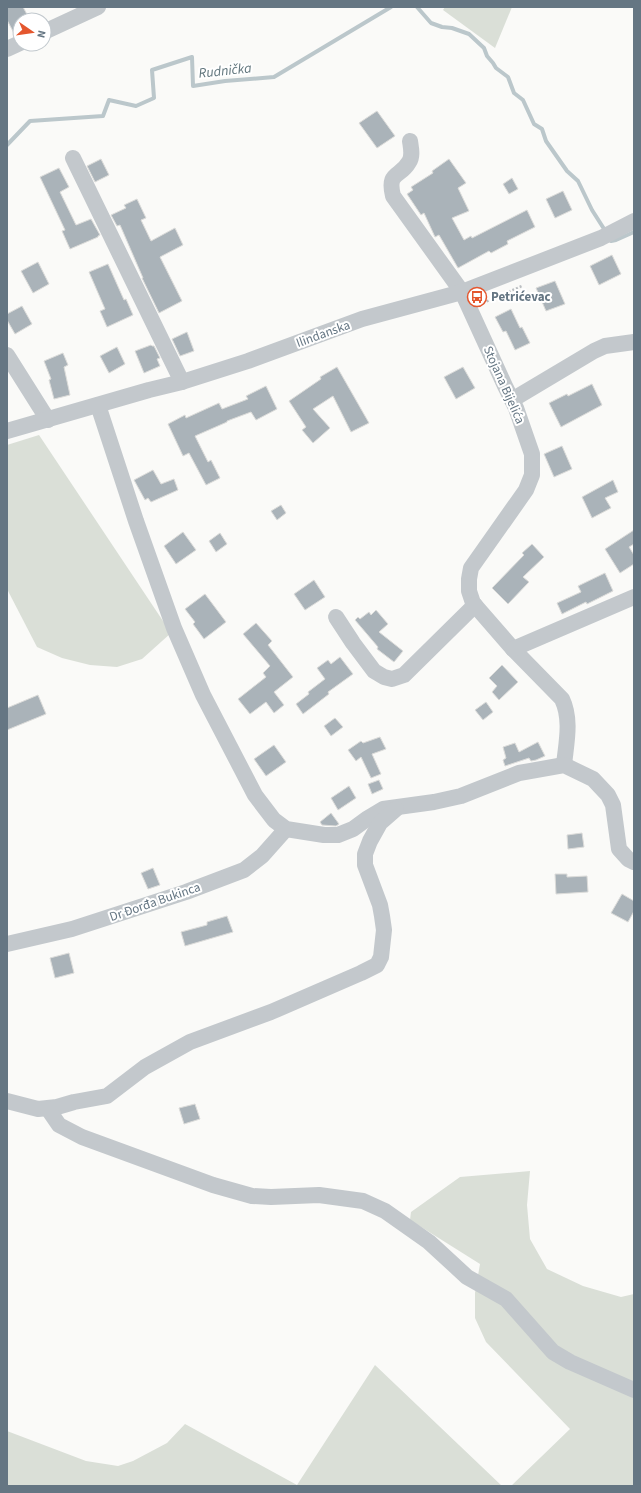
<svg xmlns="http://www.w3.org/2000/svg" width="641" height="1493" viewBox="0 0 641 1493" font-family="'Source Sans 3',sans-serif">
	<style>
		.green { fill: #dadfd7 }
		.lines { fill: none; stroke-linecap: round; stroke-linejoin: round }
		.stream { stroke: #bbc7cb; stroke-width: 4 }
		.building { fill: #aab3b9; stroke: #dcdcda }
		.path { stroke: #bbbfc2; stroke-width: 2.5; stroke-dasharray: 2 2; stroke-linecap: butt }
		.minor { stroke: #c3c8cc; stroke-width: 16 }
		.labels { text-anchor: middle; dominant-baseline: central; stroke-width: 4; stroke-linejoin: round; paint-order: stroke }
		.poi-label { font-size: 13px; font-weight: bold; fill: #657683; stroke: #fff; text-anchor: start }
		.street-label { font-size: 13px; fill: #657683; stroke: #fff }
		.water-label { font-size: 14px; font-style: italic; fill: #60757c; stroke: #fff }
	</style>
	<rect width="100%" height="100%" fill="#fafaf8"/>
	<g class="green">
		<path d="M 445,7 L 512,7 L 495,48 L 443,10 Z"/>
		<path d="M 39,435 L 171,633 L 142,659 L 117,667 L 90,665 L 62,658 L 37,647 L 7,589 L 7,445 Z"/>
		<path d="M 530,1171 L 527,1205 L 530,1239 L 547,1269 L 583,1286 L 621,1297 L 634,1294 L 634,1486 L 511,1486 L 570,1429 L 486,1342 L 475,1318 L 475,1293 L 480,1264 L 410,1220 L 411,1212 L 460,1177 Z"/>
		<path d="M 375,1365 L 502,1486 L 7,1486 L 7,1431 L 86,1461 L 118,1466 L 133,1461 L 167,1443 L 185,1424 L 297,1485 Z"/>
	</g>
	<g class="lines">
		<g class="stream">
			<path d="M 417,7 L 431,23 L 442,27 L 452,28 L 469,34 L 484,48 L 487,56 L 493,63 L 496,68 L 508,77 L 514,93 L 523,100 L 534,124 L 542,129 L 546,141 L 567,171 L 578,181 L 592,210 L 606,232"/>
			<path d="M 7,145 L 30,121 L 103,116 L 109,100 L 136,106 L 154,98 L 152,70 L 192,57 L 193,86 L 225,81 L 274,77 L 391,7"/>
			<path d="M 610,238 L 611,241 L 616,240 L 634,232"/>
		</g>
	</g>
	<g class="building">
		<path d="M 7,7 L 23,7 L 30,20 L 20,20 L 20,34 L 15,35 L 7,20 Z"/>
		<path d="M 377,111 L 395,136 L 377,148 L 359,123 Z"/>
		<path d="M 101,159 L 109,175 L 95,182 L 87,166 Z"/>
		<path d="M 449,159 L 466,183 L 458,188 L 469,211 L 452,218 L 464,240 L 471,236 L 472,238 L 527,210 L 535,227 L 507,241 L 508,244 L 491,253 L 489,251 L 458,268 L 439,235 L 435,237 L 424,213 L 421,215 L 407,194 L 413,190 L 411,187 L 433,173 L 432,171 Z"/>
		<path d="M 59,168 L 69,187 L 60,192 L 76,225 L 91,219 L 100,235 L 98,236 L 98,237 L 70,249 L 62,231 L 65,230 L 40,177 Z"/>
		<path d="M 512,178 L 518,189 L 509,194 L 503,184 Z"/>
		<path d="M 563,191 L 572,210 L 555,218 L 546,199 Z"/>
		<path d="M 137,199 L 146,218 L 141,220 L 151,241 L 175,228 L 183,245 L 160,257 L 182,301 L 159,313 L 142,278 L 143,278 L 120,225 L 117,226 L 111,215 L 126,208 L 124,205 Z"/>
		<path d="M 612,255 L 621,274 L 599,285 L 590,266 Z"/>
		<path d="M 38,262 L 49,284 L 33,293 L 21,271 Z"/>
		<path d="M 108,264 L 124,300 L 126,299 L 133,315 L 107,327 L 100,311 L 105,309 L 89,272 Z"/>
		<path d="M 555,281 L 565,304 L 546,311 L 536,288 Z"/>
		<path d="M 22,306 L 32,324 L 15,334 L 7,320 L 7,314 Z"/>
		<path d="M 511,309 L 520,328 L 522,327 L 530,343 L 515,350 L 506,331 L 503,332 L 495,317 Z"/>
		<path d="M 187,332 L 194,351 L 180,356 L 172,339 Z"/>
		<path d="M 151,345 L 152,346 L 154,346 L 160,358 L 157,359 L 160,366 L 144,373 L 135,351 Z"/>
		<path d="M 117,347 L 125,364 L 109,373 L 100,356 Z"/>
		<path d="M 63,353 L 68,365 L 64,367 L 70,395 L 54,399 L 49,380 L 51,379 L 44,361 Z"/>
		<path d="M 337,367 L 369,423 L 351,432 L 333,396 L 313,409 L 330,428 L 313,443 L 302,430 L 306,427 L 289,401 L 321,379 L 320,377 Z"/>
		<path d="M 463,367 L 475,388 L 456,399 L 444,377 Z"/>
		<path d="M 592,384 L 602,405 L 561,427 L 549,403 L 567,394 L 568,396 Z"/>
		<path d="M 266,386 L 277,409 L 256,420 L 251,412 L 227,421 L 227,422 L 195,436 L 208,462 L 211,460 L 220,478 L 206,485 L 189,453 L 183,456 L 168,424 L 185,415 L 186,418 L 219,403 L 222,409 L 248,399 L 246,396 Z"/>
		<path d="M 562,446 L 572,469 L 554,477 L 544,454 Z"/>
		<path d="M 153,470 L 161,484 L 174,479 L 178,490 L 151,502 L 148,498 L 145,500 L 134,480 Z"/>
		<path d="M 613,480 L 618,492 L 605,498 L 611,508 L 592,518 L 582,497 Z"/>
		<path d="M 281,505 L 286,513 L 277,520 L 271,511 Z"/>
		<path d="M 634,530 L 634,544 L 629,547 L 634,555 L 634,564 L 620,573 L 605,549 Z"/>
		<path d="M 183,532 L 196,550 L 176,564 L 164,546 Z"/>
		<path d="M 220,533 L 227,544 L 216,552 L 209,541 Z"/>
		<path d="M 532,544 L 544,557 L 523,577 L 529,582 L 508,604 L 492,588 L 524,555 L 522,553 Z"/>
		<path d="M 605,573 L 613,591 L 587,604 L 586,602 L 562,614 L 557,603 L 581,592 L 578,586 Z"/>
		<path d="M 314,580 L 325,597 L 305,610 L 294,594 Z"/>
		<path d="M 205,594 L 226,622 L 204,639 L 193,624 L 195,622 L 185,609 Z"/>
		<path d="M 376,610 L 388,624 L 379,632 L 403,651 L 394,662 L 377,649 L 378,647 L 355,620 L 358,617 L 360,619 L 369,612 L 371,615 Z"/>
		<path d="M 256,623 L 272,641 L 268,645 L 293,677 L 274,692 L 284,705 L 274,713 L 266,702 L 250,714 L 238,699 L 266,677 L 263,673 L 270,666 L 243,634 Z"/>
		<path d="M 340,657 L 353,674 L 328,692 L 329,694 L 303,714 L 296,704 L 309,694 L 308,692 L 325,679 L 317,668 L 328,660 L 331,664 Z"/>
		<path d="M 502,665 L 518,682 L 499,700 L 492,692 L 497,686 L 489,678 Z"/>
		<path d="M 38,695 L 46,714 L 7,730 L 7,708 Z"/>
		<path d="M 486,702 L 493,712 L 483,720 L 475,710 Z"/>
		<path d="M 335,718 L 343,727 L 331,736 L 324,726 Z"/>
		<path d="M 380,737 L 386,749 L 372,754 L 381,774 L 371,778 L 361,757 L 356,761 L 348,750 L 361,741 L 363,743 Z"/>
		<path d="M 538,742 L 545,756 L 536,760 L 531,761 L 529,758 L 505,766 L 503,760 L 506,758 L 503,747 L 515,743 L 519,752 Z"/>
		<path d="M 274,745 L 286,762 L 266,776 L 254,759 Z"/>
		<path d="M 379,780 L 383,789 L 372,794 L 368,784 Z"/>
		<path d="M 349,786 L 356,798 L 338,810 L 331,798 Z"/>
		<path d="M 331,813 L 339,824 L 336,826 L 322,825 L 320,822 Z"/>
		<path d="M 582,833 L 584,847 L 568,849 L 567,835 Z"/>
		<path d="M 153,868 L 160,885 L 148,889 L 141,873 Z"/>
		<path d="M 555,874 L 567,874 L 567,877 L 587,876 L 588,892 L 556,894 Z"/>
		<path d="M 622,894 L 634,901 L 634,911 L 628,922 L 611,913 Z"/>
		<path d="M 227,916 L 233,932 L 185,946 L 181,932 L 207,925 L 207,922 Z"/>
		<path d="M 69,953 L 74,973 L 55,978 L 50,958 Z"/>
		<path d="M 195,1104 L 200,1119 L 184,1124 L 179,1108 Z"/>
	</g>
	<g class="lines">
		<path class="path" d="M 483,303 L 522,286"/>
		<g class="minor">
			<path d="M 44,32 L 98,7"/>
			<path d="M 7,49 L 20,43"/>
			<path d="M 410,141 C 411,148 413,156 409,162 C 400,178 387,171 393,196 L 462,292 L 505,386 L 516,408 L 532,454 L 532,475 L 526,490 L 471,568 L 469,579 L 469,591 L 473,603 L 513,649 L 562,699 C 572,720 566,744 564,765"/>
			<path d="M 73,158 L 182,382"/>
			<path d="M 7,355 L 48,420"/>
			<path d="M 512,400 L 594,351 L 605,346 L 634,342"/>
			<path d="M 98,405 L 136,521 L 174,628 L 203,695 L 255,795 L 274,820 L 286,829 L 324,835 L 338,835 L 353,829 L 368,818 L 383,809 L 434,802 L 461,796 L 519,773 L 564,765 L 593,779 L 608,795 L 613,805 L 619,849 L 628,859 L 634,862"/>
			<path d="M 7,431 L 149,390 L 182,382 L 248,361 L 362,319 L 462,292 L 601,238 L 634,221"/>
			<path d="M 336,617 L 353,643 L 374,671 L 384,677 L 392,679 L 404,675 L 475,605"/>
			<path d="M 513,649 L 634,597"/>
			<path d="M 7,944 L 72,929 L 186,892 L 244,870 L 262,856 L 286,829"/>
			<path d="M 7,1101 L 38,1109 L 57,1107 L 74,1102 L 107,1096 L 145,1067 L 190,1042 L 271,1012 L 361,973 L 377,965 L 381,957 L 384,930 L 382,916 L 380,905 L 365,865 L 365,854 L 370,841 L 380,823 L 396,809"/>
			<path d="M 48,1109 L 59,1125 L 82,1137 L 213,1185 L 252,1196 L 271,1197 L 319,1195 L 363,1201 L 385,1211 L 429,1242 L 467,1277 L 506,1299 L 553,1352 L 570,1362 L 634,1390"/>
		</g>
	</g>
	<defs>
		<g id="bus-ring" transform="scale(1)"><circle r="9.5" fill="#fff" stroke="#e4572e" stroke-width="1.5"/><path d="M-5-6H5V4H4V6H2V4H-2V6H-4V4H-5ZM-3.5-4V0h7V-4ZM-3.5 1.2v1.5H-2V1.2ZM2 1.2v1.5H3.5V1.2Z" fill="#e4572e"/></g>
	</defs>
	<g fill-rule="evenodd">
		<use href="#bus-ring" x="477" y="297"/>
	</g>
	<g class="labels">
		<g class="poi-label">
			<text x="491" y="297">Petrićevac</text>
		</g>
		<g class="street-label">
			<text transform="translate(323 334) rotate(-20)">Ilindanska</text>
			<text transform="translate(504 385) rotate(66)">Stojana Bijelića</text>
			<text transform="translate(155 902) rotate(-19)">Dr Đorđa Bukinca</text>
		</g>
		<g class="water-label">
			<text transform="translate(225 71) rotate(-6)">Rudnička</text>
		</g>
	</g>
	<rect width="641" height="1493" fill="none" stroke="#657683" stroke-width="16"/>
	<g transform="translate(32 32) rotate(103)"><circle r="19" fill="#ffffff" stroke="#c1c8cd"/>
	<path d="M0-3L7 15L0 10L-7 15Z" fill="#e4572e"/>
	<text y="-6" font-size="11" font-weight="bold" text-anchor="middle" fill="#657683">N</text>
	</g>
</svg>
